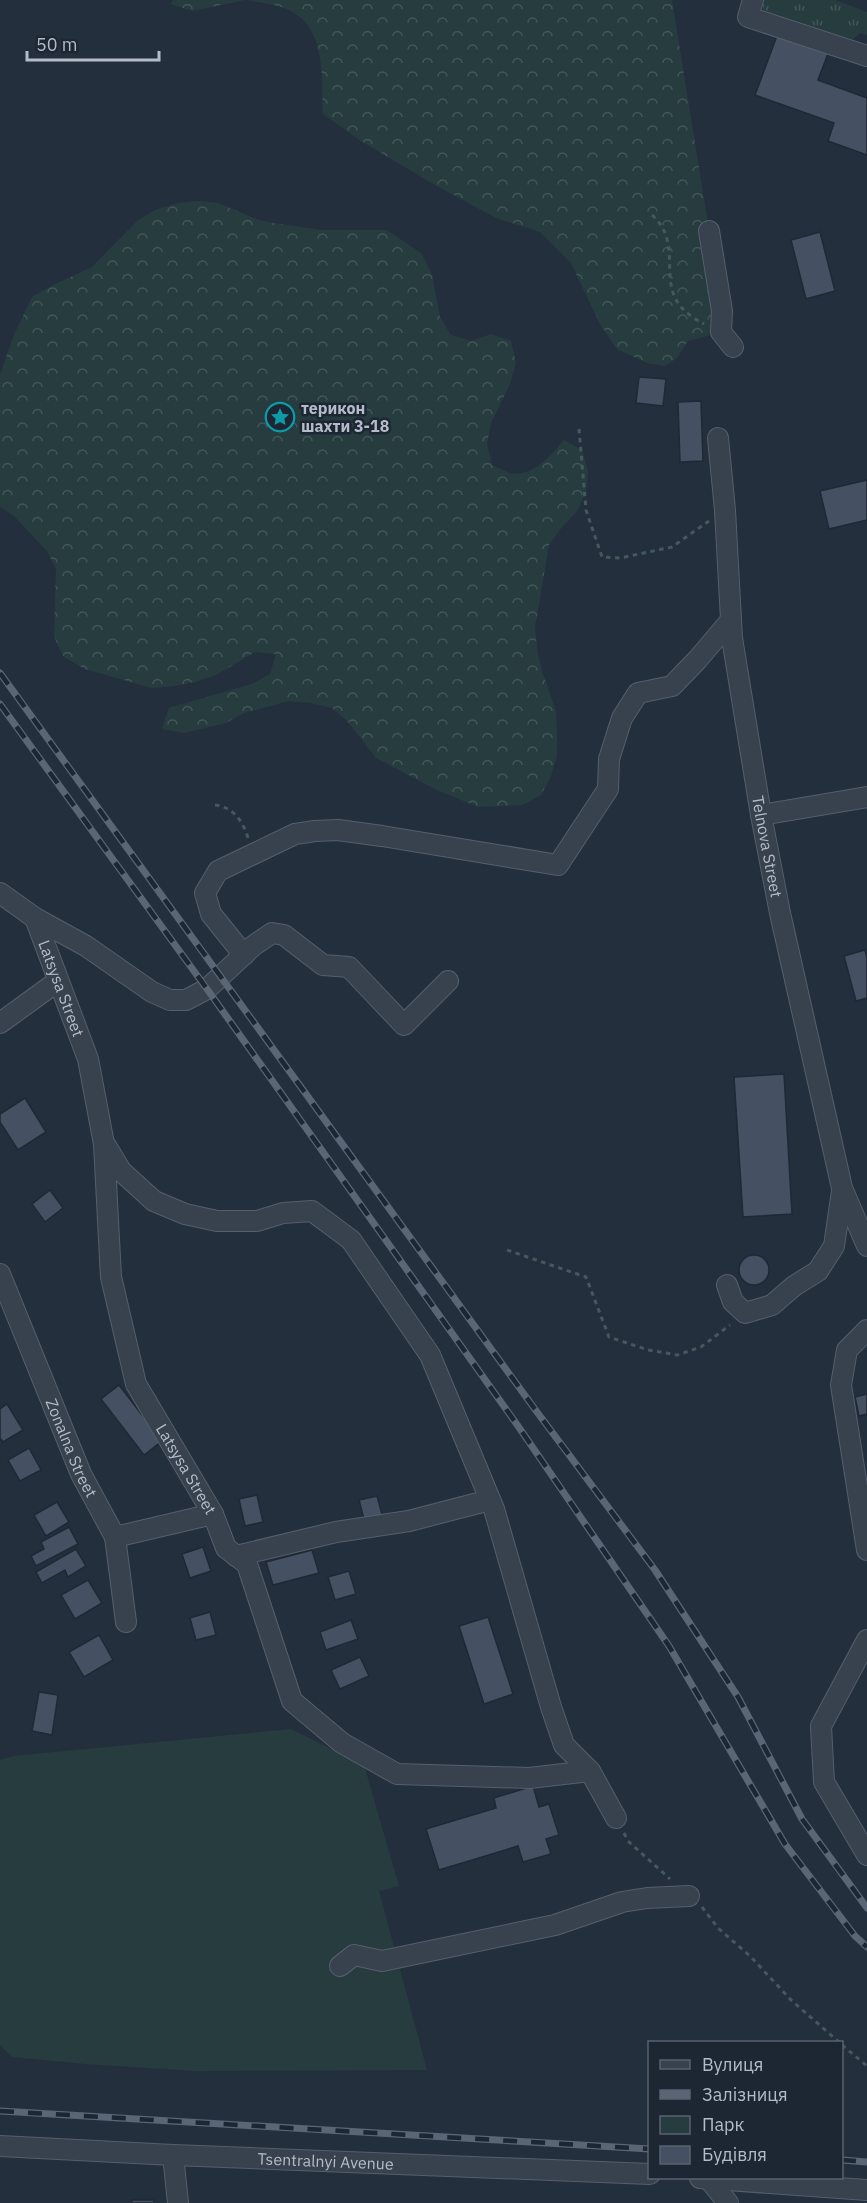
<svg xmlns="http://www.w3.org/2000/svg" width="867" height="2203" viewBox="0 0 867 2203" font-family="'IBM Plex Sans',sans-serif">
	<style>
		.grass { fill: url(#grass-tufts) }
		.forest { fill: url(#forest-crowns) }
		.green { fill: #263c3f }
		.building { fill: #455162; stroke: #1f2835; stroke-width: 1.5 }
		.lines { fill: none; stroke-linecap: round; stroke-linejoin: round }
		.minor-casing { stroke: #565f6c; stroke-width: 22 }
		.path { stroke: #44595c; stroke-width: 3; stroke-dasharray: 4.5 4.5; stroke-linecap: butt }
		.minor { stroke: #38414e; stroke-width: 20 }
		.rail-casing { stroke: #5a6575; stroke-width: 7 }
		.rail { stroke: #1d2633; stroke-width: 4.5; stroke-dasharray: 14; stroke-linecap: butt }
		.labels { text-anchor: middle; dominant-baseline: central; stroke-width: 5; stroke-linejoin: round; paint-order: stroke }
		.poi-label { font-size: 16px; font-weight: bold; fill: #b4bcc9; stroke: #1d2633; text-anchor: start }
		.street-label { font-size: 16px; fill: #b4bcc9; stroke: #1d2633 }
	</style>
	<defs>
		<pattern id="grass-tufts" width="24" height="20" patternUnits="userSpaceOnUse" patternTransform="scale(1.5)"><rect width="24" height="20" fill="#263c3f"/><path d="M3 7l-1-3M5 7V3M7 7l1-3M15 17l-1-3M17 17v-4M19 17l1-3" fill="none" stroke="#435659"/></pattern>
		<pattern id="forest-crowns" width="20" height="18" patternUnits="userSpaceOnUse" patternTransform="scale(1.5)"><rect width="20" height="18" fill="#263c3f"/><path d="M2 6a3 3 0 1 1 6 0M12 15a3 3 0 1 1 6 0" fill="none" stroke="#435659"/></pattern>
	</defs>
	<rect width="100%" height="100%" fill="#242f3e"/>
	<path class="grass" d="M 762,0 L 835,0 L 867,12 L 867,35 L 860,33 L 849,43 L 768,13 L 764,10 Z"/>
	<g class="forest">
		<path d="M 173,0 L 245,0 L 192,11 L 171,4 Z"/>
		<path d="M 248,0 L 672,0 L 722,311 L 721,332 L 688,341 L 677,358 L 665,366 L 647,363 L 617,349 L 600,324 L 571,263 L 540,232 L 496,218 L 435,185 L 361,141 L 323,114 C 321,80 327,32 293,12 C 281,5 261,3 248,0 Z"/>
		<path d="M 198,201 L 218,203 L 259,220 L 280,224 L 322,230 L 387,230 L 422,254 L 432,275 L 440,317 L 451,335 L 472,341 L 491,334 L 511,341 L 516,363 L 510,384 L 491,423 L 487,444 L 492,465 C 497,467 504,471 510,473 C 532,478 552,455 564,440 L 582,450 L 588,471 L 586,492 L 577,511 L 562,527 L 549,545 L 535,628 L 537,649 L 542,671 L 556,711 L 557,733 L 557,755 L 551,776 L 541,795 L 522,805 L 478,807 L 437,790 L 376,758 L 348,722 L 332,708 L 311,703 L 289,701 L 244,713 L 226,723 L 184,733 L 162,729 L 169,708 L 252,684 L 270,674 L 276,654 L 255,652 L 216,675 L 195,682 L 174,686 L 152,688 L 85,669 L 64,657 L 54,637 L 56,569 L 47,551 L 14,516 L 0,507 L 0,375 L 13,337 L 32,297 L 51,286 L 92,267 L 137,221 L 155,210 L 178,203 Z"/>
	</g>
	<path class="green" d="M 291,1729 L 364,1765 L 399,1886 L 379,1891 L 427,2070 L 195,2071 L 85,2064 L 12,2057 L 0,2045 L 0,1760 L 13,1756 Z"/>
	<g class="building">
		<path d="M 778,33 L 829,51 L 818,80 L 867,98 L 867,155 L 828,141 L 834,123 L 755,95 Z"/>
		<path d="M 820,232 L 835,291 L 806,299 L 791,240 Z"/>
		<path d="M 639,377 L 666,379 L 663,406 L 636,403 Z"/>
		<path d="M 701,401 L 703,461 L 680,462 L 678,402 Z"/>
		<path d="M 867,480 L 867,520 L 829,529 L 820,491 Z"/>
		<path d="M 865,950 L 867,958 L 867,998 L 856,1001 L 844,956 Z"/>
		<path d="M 784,1074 L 792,1214 L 743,1217 L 734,1077 Z"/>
		<path d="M 25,1098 L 46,1132 L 18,1150 L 0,1122 L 0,1114 Z"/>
		<path d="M 50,1190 L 63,1208 L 45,1222 L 32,1204 Z"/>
		<circle cx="754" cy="1270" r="15"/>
		<path d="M 119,1385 L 162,1441 L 144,1455 L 101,1399 Z"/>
		<path d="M 867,1394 L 867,1414 L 859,1416 L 855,1397 Z"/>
		<path d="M 7,1404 L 23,1430 L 3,1442 L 0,1438 L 0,1409 Z"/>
		<path d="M 29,1448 L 41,1470 L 20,1481 L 8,1460 Z"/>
		<path d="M 257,1495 L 263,1522 L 245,1526 L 239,1499 Z"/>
		<path d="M 377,1496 L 383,1518 L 365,1523 L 359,1500 Z"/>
		<path d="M 57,1502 L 69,1522 L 46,1536 L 34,1515 Z"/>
		<path d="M 69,1527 L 78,1544 L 36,1566 L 31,1556 L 44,1549 L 41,1542 Z"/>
		<path d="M 203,1547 L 211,1571 L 190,1578 L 182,1554 Z"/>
		<path d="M 76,1549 L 86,1566 L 68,1577 L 65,1570 L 42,1583 L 36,1572 Z"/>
		<path d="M 312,1550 L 319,1573 L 273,1585 L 266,1562 Z"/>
		<path d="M 349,1571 L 356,1594 L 335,1600 L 328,1577 Z"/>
		<path d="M 88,1580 L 102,1603 L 75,1619 L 61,1595 Z"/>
		<path d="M 210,1612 L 216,1635 L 196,1640 L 190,1618 Z"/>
		<path d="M 488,1617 L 513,1694 L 484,1704 L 459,1626 Z"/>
		<path d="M 351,1620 L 358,1639 L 326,1650 L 320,1632 Z"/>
		<path d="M 99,1635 L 113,1660 L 84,1677 L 69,1652 Z"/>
		<path d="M 360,1657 L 369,1676 L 340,1689 L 331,1670 Z"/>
		<path d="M 39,1692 L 58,1695 L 52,1735 L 32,1731 Z"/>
		<path d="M 533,1786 L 539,1807 L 549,1804 L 559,1835 L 546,1839 L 551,1854 L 523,1862 L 518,1846 L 439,1870 L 426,1829 L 496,1808 L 494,1798 Z"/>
		<rect x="132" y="2200" width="22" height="3"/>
	</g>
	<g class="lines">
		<g class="minor-casing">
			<g id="minor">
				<path d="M 753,0 L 748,17 L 867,56"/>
				<path d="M 709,231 L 722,311 L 721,332 L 733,347"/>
				<path id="s1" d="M 718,438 L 725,510 L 732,638 L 761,815 L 780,913 L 842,1188 L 867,1246"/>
				<path d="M 761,815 L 867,797"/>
				<path d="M 0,893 L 35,918 L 86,946 L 152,992 L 170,1000 L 186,1000 L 207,989 L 253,946 L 272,933 L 284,935 L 323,965 L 349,967 L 404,1025 L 448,981"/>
				<path id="s2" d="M 35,918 L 88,1059 L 104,1144 L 111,1277 L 136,1384 L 213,1514 L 226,1548 L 247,1564 L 292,1701 L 342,1743 L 397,1774 L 529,1778 L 590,1771"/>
				<path d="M 244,955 L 211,914 L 205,893 L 218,871 L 295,834 L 315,831 L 338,830 L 382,836 L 558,865 L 608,789 L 609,759 L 622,718 L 638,693 L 672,686 L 698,659 L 731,620"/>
				<path d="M 0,1023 L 58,981"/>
				<path d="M 106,1146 L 121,1171 L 154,1201 L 185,1214 L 217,1221 L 257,1221 L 283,1213 L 312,1211 L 351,1240 L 430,1355 L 494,1509 L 551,1707 L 564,1745 L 590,1771 L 616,1818"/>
				<path id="s3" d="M 0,1274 L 81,1474 L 115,1537 L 126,1622"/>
				<path d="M 727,1285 L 733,1302 L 745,1313 L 772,1305 L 794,1286 L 818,1271 L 834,1246 L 842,1191"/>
				<path d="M 867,1330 L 847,1350 L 841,1385 L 867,1550"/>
				<path d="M 115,1537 L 213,1514"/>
				<path d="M 236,1556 L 336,1532 L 409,1521 L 490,1500"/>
				<path d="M 867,1640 L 821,1726 L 824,1782 L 867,1855"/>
				<path d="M 340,1966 L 354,1955 L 382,1961 L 555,1925 L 622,1902 L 647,1898 L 689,1896"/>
				<path id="s4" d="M 0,2146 L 173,2155 L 650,2174"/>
				<path d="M 173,2155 L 178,2203"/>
				<path d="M 700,2178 L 867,2190"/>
				<path d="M 708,2178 L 728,2203"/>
			</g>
		</g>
		<g class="path">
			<path d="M 652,215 C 682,242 660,276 678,303 C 684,312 695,319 704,324"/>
			<path d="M 579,429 L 586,510 L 602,557 L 620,558 L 672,547 L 709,521"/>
			<path d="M 215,805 C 233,807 243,821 248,838"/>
			<path d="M 507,1250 L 586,1277 L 609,1337 L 648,1350 L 677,1355 L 701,1347 L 730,1325"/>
			<path d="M 624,1833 L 628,1841 L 670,1879"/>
			<path d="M 702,1907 L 718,1928 L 751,1957 L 791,2000 L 839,2042"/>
			<path d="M 842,2045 L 867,2066"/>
		</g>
		<use href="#minor" class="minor"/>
		<g class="rail-casing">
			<g id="rail">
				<path d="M 0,673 L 537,1412 L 655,1570 L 738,1697 L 802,1819 L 867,1908"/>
				<path d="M 0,704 L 207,989 L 518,1426 L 669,1646 L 785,1844 L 855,1936 L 867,1947"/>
				<path d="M 0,2111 L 650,2149"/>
				<path d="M 842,2160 L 867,2162"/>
			</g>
		</g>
		<use href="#rail" class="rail"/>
	</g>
	<defs>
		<g id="sight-ring" transform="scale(1.5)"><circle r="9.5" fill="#1d2633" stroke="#0f9aa8" stroke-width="1.5"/><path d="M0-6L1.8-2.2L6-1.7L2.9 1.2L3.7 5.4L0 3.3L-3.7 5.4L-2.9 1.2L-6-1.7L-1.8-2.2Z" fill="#0f9aa8"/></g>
	</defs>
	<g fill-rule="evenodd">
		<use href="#sight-ring" x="280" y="417"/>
	</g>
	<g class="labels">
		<g class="poi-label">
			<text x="301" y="408">терикон<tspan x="301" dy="18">шахти 3-18</tspan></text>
		</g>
		<g class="street-label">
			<text stroke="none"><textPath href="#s1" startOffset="412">Telnova Street</textPath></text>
			<text stroke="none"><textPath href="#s2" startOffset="75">Latsysa Street</textPath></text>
			<text stroke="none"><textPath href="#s3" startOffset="188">Zonalna Street</textPath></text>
			<text stroke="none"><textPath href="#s2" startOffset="579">Latsysa Street</textPath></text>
			<text stroke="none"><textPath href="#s4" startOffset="326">Tsentralnyi Avenue</textPath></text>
		</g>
	</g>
	<rect x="648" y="2041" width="195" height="138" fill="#1d2633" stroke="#59626f" stroke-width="1.5"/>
	<rect x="660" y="2060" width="30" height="9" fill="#38414e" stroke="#59626f" stroke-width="1.5"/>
	<text x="702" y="2071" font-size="18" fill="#b4bcc9">Вулиця</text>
	<rect x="660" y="2090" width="30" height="9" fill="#5a6575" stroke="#59626f" stroke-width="1.5"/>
	<text x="702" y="2101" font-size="18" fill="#b4bcc9">Залізниця</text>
	<rect x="660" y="2116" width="30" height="18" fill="#263c3f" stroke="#59626f" stroke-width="1.5"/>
	<text x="702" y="2131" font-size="18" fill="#b4bcc9">Парк</text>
	<rect x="660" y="2146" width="30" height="18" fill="#455162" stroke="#59626f" stroke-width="1.5"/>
	<text x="702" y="2161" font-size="18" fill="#b4bcc9">Будівля</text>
	<path d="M27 51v9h132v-9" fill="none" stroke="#b4bcc9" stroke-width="3"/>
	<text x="36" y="51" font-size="18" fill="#b4bcc9" stroke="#1d2633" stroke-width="4.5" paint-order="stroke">50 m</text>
</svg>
